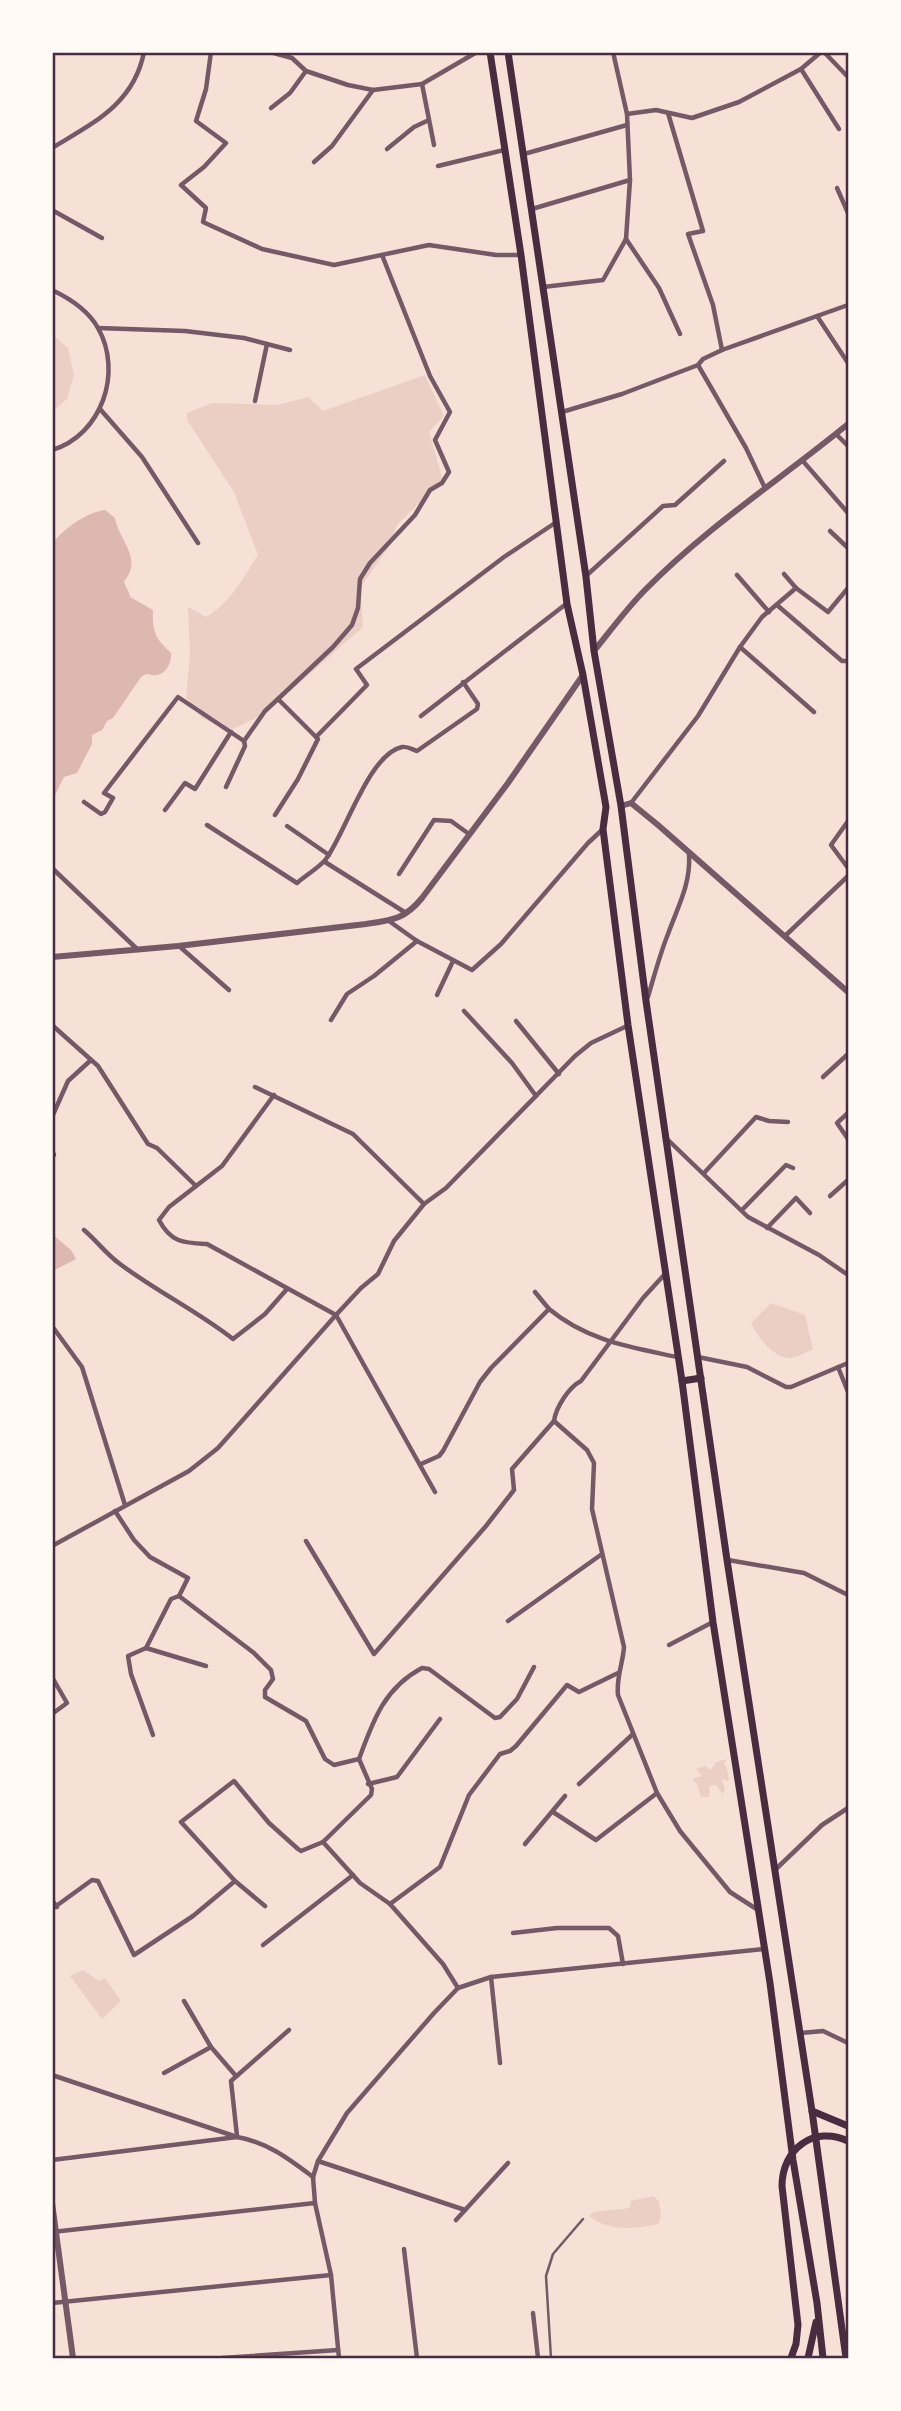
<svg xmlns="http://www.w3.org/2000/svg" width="901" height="2411" viewBox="0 0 901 2411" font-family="'Titillium Web',sans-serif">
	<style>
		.green { fill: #ebcfc5 }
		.water { fill: #dcb8b0 }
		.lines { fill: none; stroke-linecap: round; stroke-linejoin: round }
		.service { stroke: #755966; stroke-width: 2.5 }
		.minor { stroke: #755966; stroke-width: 4.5 }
		.tertiary { stroke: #755966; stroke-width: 6 }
		.secondary { stroke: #4a2c40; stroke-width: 7 }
		.primary { stroke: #4a2c40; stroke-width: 7 }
		.neatline { fill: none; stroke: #4a2c40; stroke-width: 2.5 }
	</style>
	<rect width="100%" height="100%" fill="#f7e1d7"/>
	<g class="green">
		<path d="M 53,335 L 68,348 L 74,375 L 67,399 L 53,411 Z"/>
		<path d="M 425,375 L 444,416 L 429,432 L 443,480 L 397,525 L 389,547 L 360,588 L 363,627 L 263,715 L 228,731 L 201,717 L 186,698 L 190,654 L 188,607 L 206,617 C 230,603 243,579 258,555 L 234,492 L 187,420 L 187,413 L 212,403 L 277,405 L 308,397 L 323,411 Z"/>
		<path d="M 771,1303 L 805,1315 L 813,1349 C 807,1352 798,1357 792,1358 C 773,1359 758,1337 751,1323 Z"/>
		<path d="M 727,1759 L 724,1764 L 727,1768 L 729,1781 L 722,1779 L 725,1789 L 723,1794 L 716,1785 L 710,1786 L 709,1797 L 701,1797 L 697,1784 L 692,1779 L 702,1776 L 696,1769 L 705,1766 L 711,1770 L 716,1762 Z"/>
		<path d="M 83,1970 L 99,1981 L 105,1978 L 121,2001 L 102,2019 L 70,1976 Z"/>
		<path d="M 653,2196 L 659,2201 L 661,2217 L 658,2224 C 635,2229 609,2232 589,2216 L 594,2212 L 630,2208 L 631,2201 Z"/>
	</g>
	<g class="water">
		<path d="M 105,510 L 115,518 C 118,539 144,559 124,581 C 125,587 129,590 130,597 L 153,610 C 152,633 156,639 171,653 C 172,661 167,674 157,675 C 153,676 150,674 146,674 L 141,677 L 113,718 L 107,721 L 102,730 L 92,735 L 92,744 L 77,773 L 64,777 L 53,799 L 53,543 C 63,529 87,512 105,510 Z"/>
		<path d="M 52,1234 L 71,1250 L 76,1259 L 53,1271 Z"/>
	</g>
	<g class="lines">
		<path class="service" d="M 551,2358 L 546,2276 L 553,2254 L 583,2219"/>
		<g class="minor">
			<path d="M 211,52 L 206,89 L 196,121 L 226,143 L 204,167 L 181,185 L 206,208 L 203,222 L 262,249 L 334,265 L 429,245 L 496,255 L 520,255"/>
			<path d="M 270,52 L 292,58 L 306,71 L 348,85 L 373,90 L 422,84 L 477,52"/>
			<path d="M 824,52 L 848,77"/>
			<path d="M 801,69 L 839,129"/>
			<path d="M 422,84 L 434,145"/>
			<path d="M 271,108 L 290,93 L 306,71"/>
			<path d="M 668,113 L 703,231 L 688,234 L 713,305 L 722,350"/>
			<path d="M 627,114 L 656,110 L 692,118 L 739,102 L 801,69 L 821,52"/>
			<path d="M 52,148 C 93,123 134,104 144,52"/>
			<path d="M 387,149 L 414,127 L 429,120"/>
			<path d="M 524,154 L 627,125"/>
			<path d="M 314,162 L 332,146 L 373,90"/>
			<path d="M 438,166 L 504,150"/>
			<path d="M 837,188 L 848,213"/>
			<path d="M 532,209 L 630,180"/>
			<path d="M 52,210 L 102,238"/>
			<path d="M 626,239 L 659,288 L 680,334"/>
			<path d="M 543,287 L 603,280 L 626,239 L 630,180 L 627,114 L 613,52"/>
			<path d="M 52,290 C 71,299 88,310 98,328 C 123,372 102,435 52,450"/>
			<path d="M 817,316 L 848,363"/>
			<path d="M 98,328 L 185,331 L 244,338 L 290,350"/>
			<path d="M 698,365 L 746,448 L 765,488"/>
			<path d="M 255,401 L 267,344"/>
			<path d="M 100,409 L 142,457 L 198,543"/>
			<path d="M 562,412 L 622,394 L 698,365 L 703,359 L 722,350 L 848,305"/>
			<path d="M 836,434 L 848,446"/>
			<path d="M 802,460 L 848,513"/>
			<path d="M 830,531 L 848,548"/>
			<path d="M 784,574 L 796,588 L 828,612 L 848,588"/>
			<path d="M 587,575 L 663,506 L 675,505 L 724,461"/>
			<path d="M 737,575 L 769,612"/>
			<path d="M 777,605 L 842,661 L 848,661"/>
			<path d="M 740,647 L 814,712"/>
			<path d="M 278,699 L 333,647 L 352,625 L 358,608 L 360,579 L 370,563 L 415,515 L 430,490 L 442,483 L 449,472 L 435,440 L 450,412 L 430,376 L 382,255"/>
			<path d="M 421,716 L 566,604"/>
			<path d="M 226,787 L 245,746 L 244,741"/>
			<path d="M 84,802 L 101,814 L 105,812 L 113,798 L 104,793 L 178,697 L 244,741 L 265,711 L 278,699 L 316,737"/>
			<path d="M 631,803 L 698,716 L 740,647 L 762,617 L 796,588"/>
			<path d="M 165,810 L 185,783 L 195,789 L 231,732"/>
			<path d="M 275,815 L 298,779 L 318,739 L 316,737 L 367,685 L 356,669 L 504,557 L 555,523"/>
			<path d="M 848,821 L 831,845 L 848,868"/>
			<path d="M 207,825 L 297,883 C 306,875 320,867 326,859 C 346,832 369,754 402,747 C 408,746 413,750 417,751 L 477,709 L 478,704 L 463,682"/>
			<path d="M 287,826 L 329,855"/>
			<path d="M 325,862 L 406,913"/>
			<path d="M 52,868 L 137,949"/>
			<path d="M 399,874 L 434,820 L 451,821 L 469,834"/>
			<path d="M 389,921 L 417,941 L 472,970 L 501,944 L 588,843 L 602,830"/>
			<path d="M 785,936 L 848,876"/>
			<path d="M 179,946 L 229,990"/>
			<path d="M 437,995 L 453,961"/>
			<path d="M 648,997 C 654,976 660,954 668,934 C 678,906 691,884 689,854"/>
			<path d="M 464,1011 L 512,1063 L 536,1096"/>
			<path d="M 331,1020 L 347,994 L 374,976 L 417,941"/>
			<path d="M 516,1021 L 559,1074"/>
			<path d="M 52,1025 L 98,1066 L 148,1144 L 157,1148 L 196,1186"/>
			<path d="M 823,1077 L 848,1054"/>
			<path d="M 255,1087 L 353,1134 L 424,1204"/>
			<path d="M 274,1095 L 222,1166 L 169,1207 L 159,1220 C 171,1243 184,1243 207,1244 L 336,1315 L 435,1492"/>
			<path d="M 848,1113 L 837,1123 L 848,1139"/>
			<path d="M 52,1117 L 68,1081 L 91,1060"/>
			<path d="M 666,1138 L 748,1217 L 819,1255 L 848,1275"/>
			<path d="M 52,1150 L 54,1155"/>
			<path d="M 704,1173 L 756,1117 L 769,1121 L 788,1122"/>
			<path d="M 830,1196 L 848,1180"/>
			<path d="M 742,1210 L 786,1165 L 793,1168"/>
			<path d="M 767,1228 L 796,1198 L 810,1213"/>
			<path d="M 84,1230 C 97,1241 106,1254 120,1264 C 156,1291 197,1311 233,1339 L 265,1314 L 287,1289"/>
			<path d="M 549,1309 C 588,1341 630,1347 677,1357"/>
			<path d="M 52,1326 L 82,1367 L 125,1505"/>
			<path d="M 698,1357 L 747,1367 L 786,1387 L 791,1387 L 848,1363"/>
			<path d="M 838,1367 L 848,1392"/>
			<path d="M 554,1421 L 587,1450 L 594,1463 L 592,1509 L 624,1647 C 623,1663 616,1678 618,1695 L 657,1793 L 680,1831 L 730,1892 L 758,1910"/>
			<path d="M 421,1464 L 439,1456 L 443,1451 L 480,1382 L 491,1368 L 549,1309 L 535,1292"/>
			<path d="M 115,1511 L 134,1540 L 150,1557 L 188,1578 L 179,1596 L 171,1599 L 146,1648"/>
			<path d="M 306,1541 L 374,1654 L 486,1526 L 514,1490 L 512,1469 L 554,1421 C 556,1407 569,1387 581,1381 L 643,1298 L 664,1275"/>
			<path d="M 52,1546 L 189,1471 L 218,1448 L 336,1315 L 361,1288 L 378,1274 L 394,1241 L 424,1204 L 446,1188 L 575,1056 L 591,1043 L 627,1026"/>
			<path d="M 728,1560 L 804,1573 L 848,1595"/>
			<path d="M 179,1596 L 254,1653 L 271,1670 L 273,1679 L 265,1690 L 265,1697 L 306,1721 L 325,1759 L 334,1765 L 359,1759"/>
			<path d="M 508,1621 L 602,1554"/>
			<path d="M 669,1645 L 713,1622"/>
			<path d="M 52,1677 L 67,1703 L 52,1714"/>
			<path d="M 153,1735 L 131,1674 L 128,1656 L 146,1648 L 206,1666"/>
			<path d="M 368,1784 L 397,1777 L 440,1719"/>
			<path d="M 579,1784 L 633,1734"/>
			<path d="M 553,1812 L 596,1840 L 657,1793"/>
			<path d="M 323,1842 L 371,1795 L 372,1789 L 359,1759 C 373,1721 384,1688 422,1668 L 429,1669 L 495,1718 L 500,1717 L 517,1699 L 534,1667"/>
			<path d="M 525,1844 L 565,1796"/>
			<path d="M 776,1869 L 822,1825 L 848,1808"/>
			<path d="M 235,1881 L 265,1906"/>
			<path d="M 52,1900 L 57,1907"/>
			<path d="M 390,1904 L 440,1867 L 469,1795 L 500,1754 L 510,1751 L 516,1746 L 567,1685 L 579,1692 L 618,1673"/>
			<path d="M 52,1909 L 92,1880 L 98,1881 L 134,1955 L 193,1916 L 235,1881 L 181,1822 L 234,1781 L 269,1823 L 298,1849 L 301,1851 L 323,1842 L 360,1883 L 390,1904 L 443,1964 L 458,1988"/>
			<path d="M 513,1933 L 557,1928 L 609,1928 L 618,1936 L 623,1964"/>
			<path d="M 263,1945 L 353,1875"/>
			<path d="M 491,1977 L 500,2063"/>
			<path d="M 184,2001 L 211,2047 L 236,2076"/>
			<path d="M 801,2033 L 823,2031 L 848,2043"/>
			<path d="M 164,2073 L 211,2047"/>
			<path d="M 52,2075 L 237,2137"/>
			<path d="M 237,2136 L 231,2081 L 289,2030"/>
			<path d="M 52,2160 L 237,2137 C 267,2142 289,2159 313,2177"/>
			<path d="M 318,2161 L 465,2210"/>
			<path d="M 456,2220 L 508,2163"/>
			<path d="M 52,2232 L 315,2203"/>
			<path d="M 404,2249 L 417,2358"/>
			<path d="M 52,2303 L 331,2275"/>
			<path d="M 533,2313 L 538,2358"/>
			<path d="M 222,2358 L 338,2350"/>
			<path d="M 339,2358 L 331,2275 L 315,2203 L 313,2177 L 318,2161 L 347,2113 L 434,2013 L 458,1988 L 491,1977 L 764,1949"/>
		</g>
		<g class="tertiary">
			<path d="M 594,651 C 611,630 627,608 646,589 C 707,527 781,479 848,424"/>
			<path d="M 621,806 L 631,803 L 658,825 L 848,992"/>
			<path d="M 52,957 L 178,946 L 366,924 C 393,920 405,919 422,898 L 508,783 L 583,675"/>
			<path d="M 52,2203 L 73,2358"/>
		</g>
		<path class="secondary" d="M 812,2111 L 848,2126"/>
		<g class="primary">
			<path d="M 490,52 L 521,255 L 567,604 L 583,675 L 606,807 L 603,829 L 628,1025 L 682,1381 L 713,1622 L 770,1983 L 793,2160 L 817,2303 L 823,2358"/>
			<path d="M 508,52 L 586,577 L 594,651 L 621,806 L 646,1001 L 727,1560 L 812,2111 L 846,2358"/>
			<path d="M 682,1381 L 701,1378"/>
			<path d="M 791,2358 L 796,2344 L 798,2325 L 782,2186 C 782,2149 814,2125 848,2141"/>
			<path d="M 808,2358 L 816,2322"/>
		</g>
	</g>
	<rect width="901" height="2411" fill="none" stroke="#fffaf5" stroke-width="108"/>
	<rect x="54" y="54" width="793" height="2303" class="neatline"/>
</svg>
